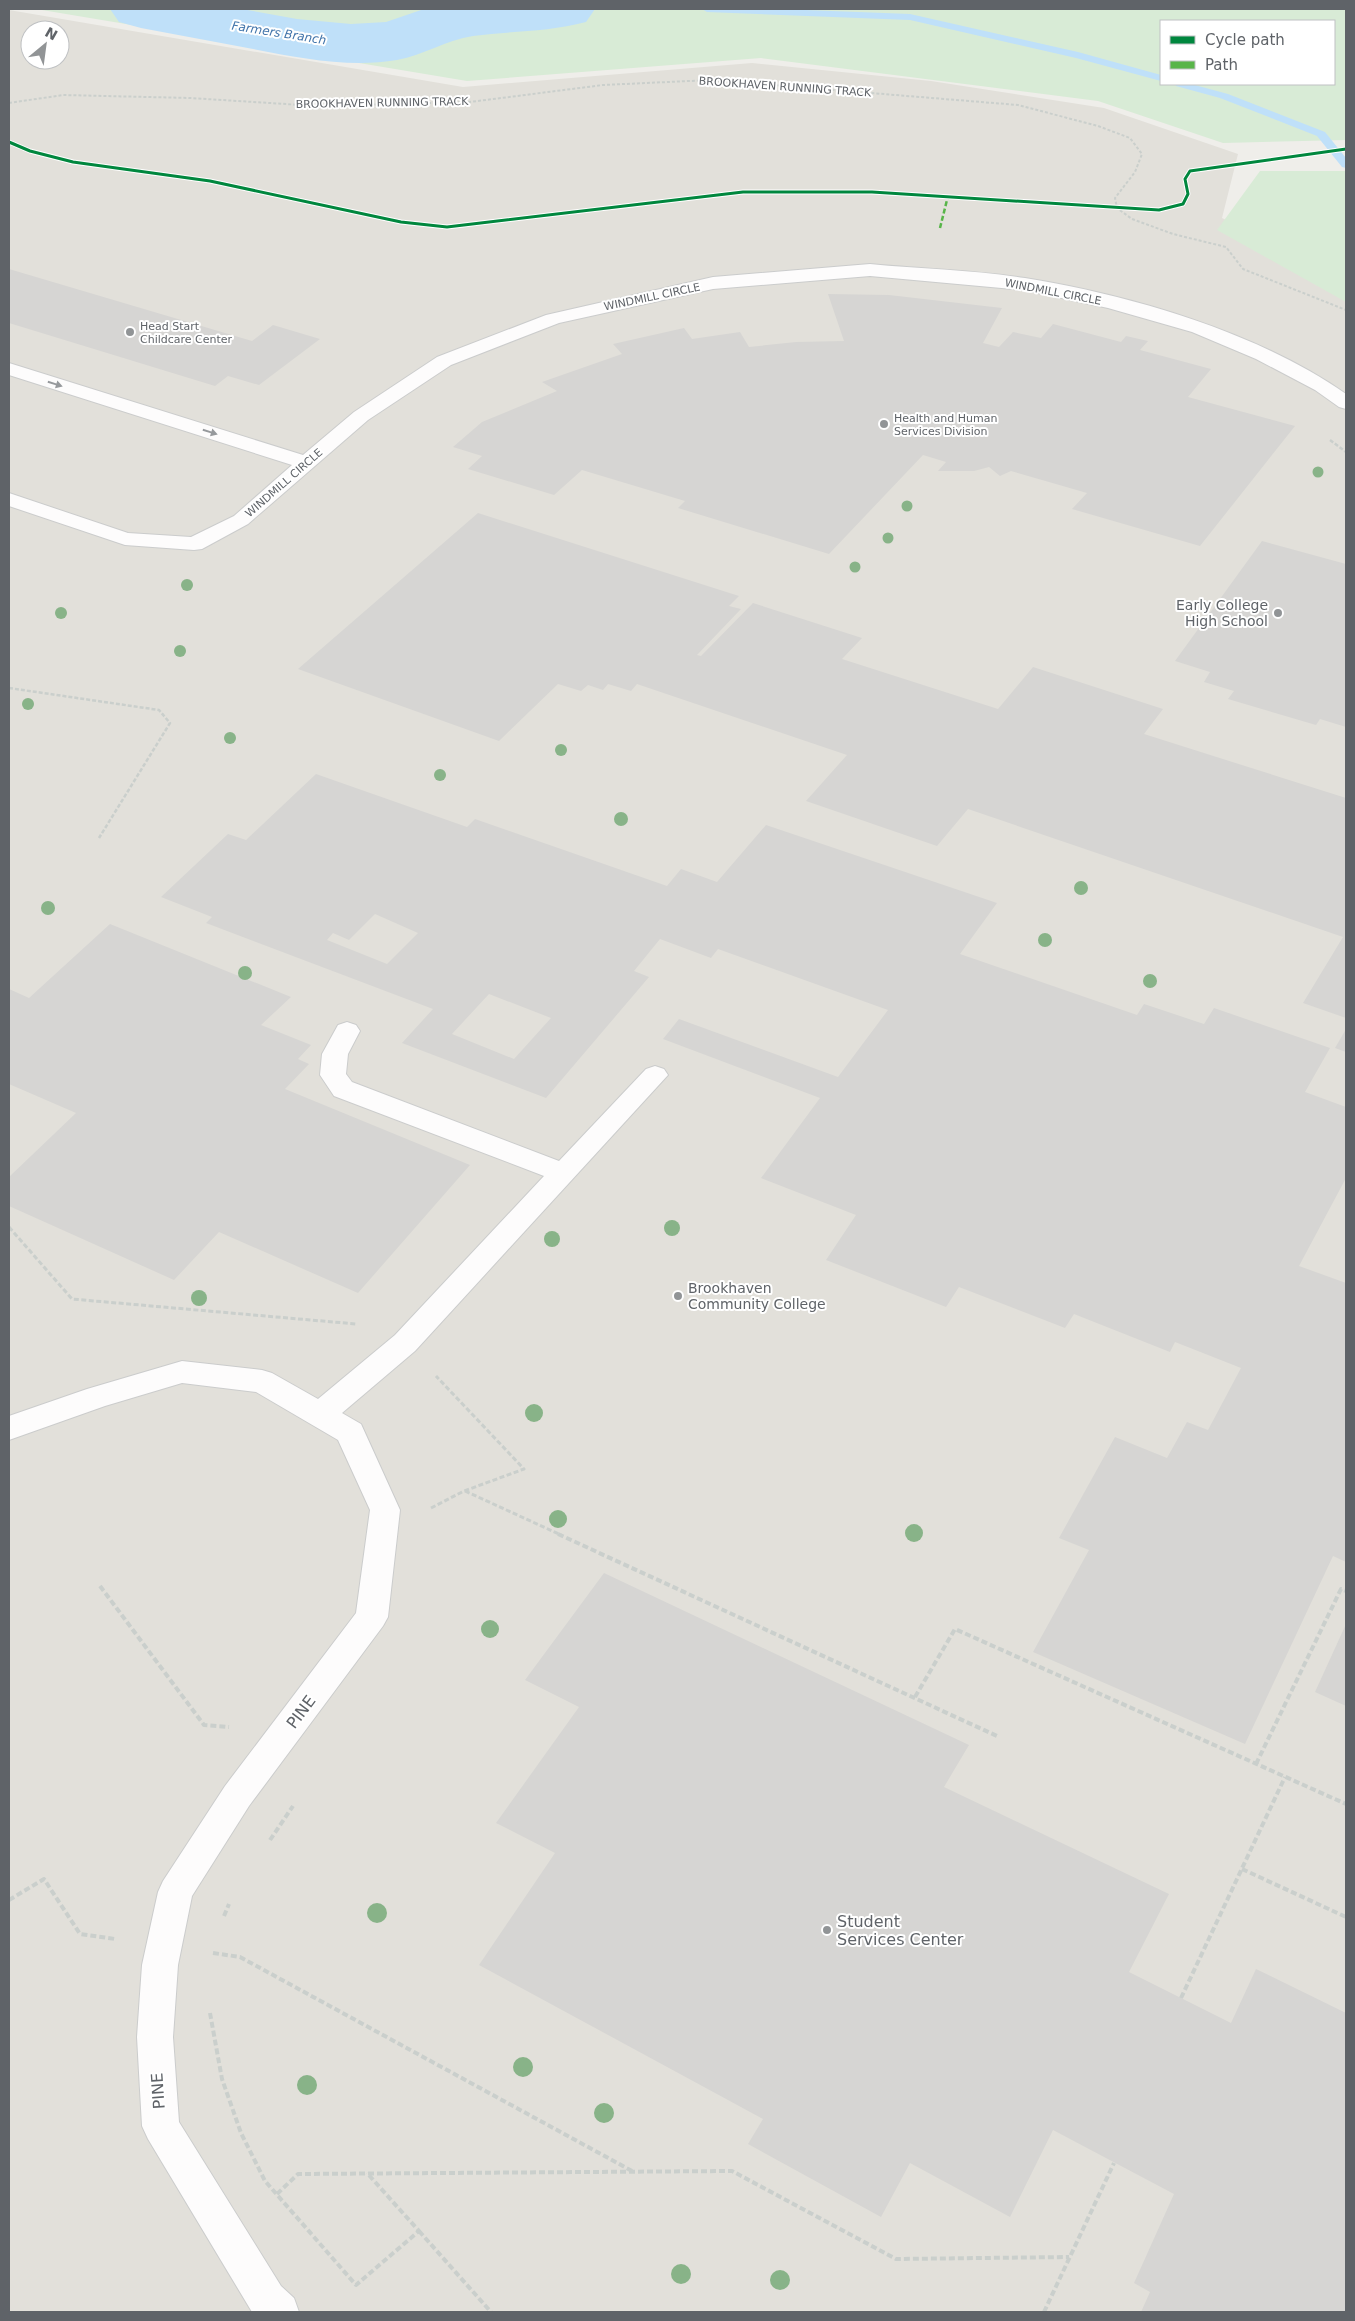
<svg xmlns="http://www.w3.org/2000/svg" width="1355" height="2321" viewBox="0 0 1355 2321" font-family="'DejaVu Sans',sans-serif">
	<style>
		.education { fill: #e2e0da; fill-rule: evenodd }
		.green { fill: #d8ebd6; fill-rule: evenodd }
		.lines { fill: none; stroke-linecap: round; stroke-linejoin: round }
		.stream { fill: #bfe0f9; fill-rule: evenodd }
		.river { fill: #bfe0f9; fill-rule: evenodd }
		.building { fill: #d6d5d3; fill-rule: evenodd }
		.service-casing { stroke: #cbcccc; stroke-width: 2 }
		.path-far3 { stroke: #cacfcc; stroke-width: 2; stroke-dasharray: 3 2; stroke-linecap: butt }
		.path-far2 { stroke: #cacfcc; stroke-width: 2.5; stroke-dasharray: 4 2; stroke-linecap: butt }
		.path-far1 { stroke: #cacfcc; stroke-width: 3; stroke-dasharray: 5 2.5; stroke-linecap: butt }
		.path { stroke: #cacfcc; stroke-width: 4; stroke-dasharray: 6 3; stroke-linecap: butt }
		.service { fill: #fdfcfc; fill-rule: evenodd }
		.quiet { stroke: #58b549; stroke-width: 2.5; stroke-dasharray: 5 2.5; stroke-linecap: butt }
		.cycleway-casing { stroke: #fff; stroke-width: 5 }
		.cycleway { stroke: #00873e; stroke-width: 3 }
		.tree { fill: #88b388 }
		.oneway { fill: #96999c }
		.poi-dot { fill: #919496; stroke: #fff; stroke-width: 2 }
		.labels { text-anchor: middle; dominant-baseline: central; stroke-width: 4; stroke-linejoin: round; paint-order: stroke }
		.far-street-label { font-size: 11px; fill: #5f6368; stroke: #fff }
		.far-poi-label { font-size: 11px; fill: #5f6368; stroke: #fff; text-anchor: start }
		.far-water-label { font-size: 12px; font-style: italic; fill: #4174aa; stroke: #fff }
		.poi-label { font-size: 14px; fill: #5f6368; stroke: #fff; text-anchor: end }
		.near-street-label { font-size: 16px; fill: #5f6368; stroke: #fff }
		.near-poi-label { font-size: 16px; fill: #5f6368; stroke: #fff; text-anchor: start }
	</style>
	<rect width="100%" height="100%" fill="#efeeea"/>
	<path class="education" d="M 9,10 L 463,87 L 752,63 L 931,81 L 1104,108 L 1238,154 L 1222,218 L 1346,279 L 1346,2312 L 9,2312 ZM 30,30 L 60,30 L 60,60 L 30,60 Z"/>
	<g class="green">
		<path d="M 36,9 L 1346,9 L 1346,140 L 1223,143 L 1098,101 L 761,58 L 467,81 ZM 1161,21 L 1334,21 L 1334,84 L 1161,84 Z"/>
		<path d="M 1260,171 L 1346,171 L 1346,302 L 1217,230 Z"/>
	</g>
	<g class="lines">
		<g class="stream">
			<path d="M 702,9 L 779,9 L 910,14 L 1078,52 L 1161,75 L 1161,81 L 1076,58 L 910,20 L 707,12 Z"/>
			<path d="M 1175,84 L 1191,84 L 1228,94 L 1325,132 L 1346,158 L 1346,168 L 1342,167 L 1317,136 L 1220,98 L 1176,86 Z"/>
		</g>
		<path class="river" d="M 110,9 L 242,9 L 297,19 L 351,24 L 386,22 L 424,9 L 595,9 L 586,22 C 549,32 511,31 473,36 C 446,40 424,55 397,60 C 350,68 299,58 253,49 C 216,42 178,35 141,28 L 119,22 Z"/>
	</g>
	<g class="building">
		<path d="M 9,269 L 252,341 L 273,325 L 320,339 L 259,385 L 228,376 L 215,386 L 9,323 Z"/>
		<path d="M 828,294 L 889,295 L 1002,308 L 983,343 L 999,347 L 1013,332 L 1041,338 L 1053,324 L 1121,342 L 1126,336 L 1148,341 L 1140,350 L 1211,369 L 1188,397 L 1295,426 L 1200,546 L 1072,509 L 1087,493 L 1011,471 L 1000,476 L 989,467 L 974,471 L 938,471 L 946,462 L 923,455 L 829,554 L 678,508 L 685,501 L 582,470 L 554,495 L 468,469 L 482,456 L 453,447 L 482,422 L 557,391 L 542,382 L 622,354 L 613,344 L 684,328 L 692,339 L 740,332 L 749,347 L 796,342 L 844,341 Z"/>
		<path d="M 478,513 L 739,596 L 729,606 L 741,609 L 697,655 L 701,656 L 753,603 L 862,638 L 842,659 L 998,709 L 1033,667 L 1163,709 L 1144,734 L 1346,798 L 1346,1018 L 1303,1003 L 1343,937 L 968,809 L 937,846 L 806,801 L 847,755 L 637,684 L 631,691 L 608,684 L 603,690 L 588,685 L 581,691 L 558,684 L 499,741 L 298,669 Z"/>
		<path d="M 1262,541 L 1346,564 L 1346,727 L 1320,719 L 1316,725 L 1228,699 L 1234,691 L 1204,682 L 1210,672 L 1175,661 Z"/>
		<path d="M 316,774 L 467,827 L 475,819 L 667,886 L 681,869 L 717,882 L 766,825 L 997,903 L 960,954 L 1137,1015 L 1144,1004 L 1204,1024 L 1214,1008 L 1330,1048 L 1305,1092 L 1346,1107 L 1346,1178 L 1299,1266 L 1346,1283 L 1346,1562 L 1333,1556 L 1245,1744 L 1033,1652 L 1089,1550 L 1059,1538 L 1115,1437 L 1167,1458 L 1187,1422 L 1208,1430 L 1241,1368 L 1175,1342 L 1170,1352 L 1074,1314 L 1065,1328 L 959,1287 L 946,1307 L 826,1260 L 856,1215 L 761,1178 L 820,1098 L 663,1039 L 679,1019 L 838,1077 L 888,1010 L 718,949 L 711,958 L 660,939 L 634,971 L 649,977 L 546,1098 L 402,1043 L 433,1009 L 206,923 L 212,917 L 161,897 L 228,834 L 246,840 ZM 375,914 L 418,933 L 387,964 L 327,940 L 333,933 L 349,940 ZM 489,994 L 551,1018 L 514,1059 L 452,1034 Z"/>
		<path d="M 110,924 L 291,997 L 261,1025 L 311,1045 L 298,1059 L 309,1064 L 285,1089 L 470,1165 L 358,1293 L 219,1232 L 174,1280 L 9,1206 L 9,1177 L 76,1113 L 9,1084 L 9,989 L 29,998 Z"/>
		<path d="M 1346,1029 L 1346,1052 L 1335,1048 Z"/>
		<path d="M 604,1573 L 969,1745 L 944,1787 L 1169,1894 L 1129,1972 L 1231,2023 L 1256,1969 L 1346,2013 L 1346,2312 L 1141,2312 L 1150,2292 L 1134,2283 L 1174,2194 L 1053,2130 L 1010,2217 L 910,2163 L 881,2217 L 748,2144 L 763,2119 L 479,1965 L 555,1853 L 496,1823 L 579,1707 L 525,1680 Z"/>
		<path d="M 1346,1624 L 1346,1706 L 1315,1692 Z"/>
	</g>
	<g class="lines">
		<g class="service-casing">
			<g id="service">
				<path d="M 870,264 C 921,269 974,270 1025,278 C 1130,295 1258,332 1346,394 L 1346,409 L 1339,407 L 1315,390 L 1256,359 L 1192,332 L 1108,308 L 1024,290 L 870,276 L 713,289 L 559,323 L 451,365 L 368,420 L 248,524 L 202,549 L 194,550 L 125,545 L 9,506 L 9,493 L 128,533 L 191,537 L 234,516 L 292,465 L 9,375 L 9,363 L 303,455 L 354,412 L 437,357 L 546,315 L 713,277 Z"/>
				<path d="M 347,1022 L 356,1025 L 360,1031 L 348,1054 L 346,1074 L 352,1082 L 559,1161 L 646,1069 L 655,1066 L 664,1069 L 668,1075 L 415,1351 L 342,1413 L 361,1424 L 400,1510 L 388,1617 L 383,1626 L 249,1806 L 192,1896 L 178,1965 L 173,2037 L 179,2122 L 281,2286 L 294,2298 L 299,2312 L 252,2312 L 148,2139 L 142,2126 L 137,2037 L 142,1965 L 158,1892 L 163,1881 L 225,1786 L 356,1613 L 370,1510 L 338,1440 L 256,1392 L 182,1383 L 105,1406 L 9,1440 L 9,1416 L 87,1389 L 182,1361 L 262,1370 L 272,1373 L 318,1399 L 395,1335 L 544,1176 L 334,1096 L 320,1075 L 322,1054 L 338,1025 Z"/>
			</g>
		</g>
		<path class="path-far3" d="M 9,103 L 63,95 L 190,98 L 317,106 L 470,102 L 603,85 L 711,80 L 1018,105 L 1098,126 L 1130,138 L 1142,154 L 1135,172 L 1115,198 L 1117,208 L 1132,219 L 1173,234 L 1226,247 L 1243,269 L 1346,310"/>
		<g class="path-far2">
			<path d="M 1330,440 L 1346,452"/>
			<path d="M 9,688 L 159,710 L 170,723 L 99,838"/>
		</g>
		<g class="path-far1">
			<path d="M 9,1227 L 72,1299 L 356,1324"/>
			<path d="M 465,1491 L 561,1535"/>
			<path d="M 431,1508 L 464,1491 L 524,1469 L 436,1376"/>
		</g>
		<g class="path">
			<path d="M 558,1534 L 997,1736"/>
			<path d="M 100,1586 L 204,1725 L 229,1727"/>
			<path d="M 915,1697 L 955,1629 L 1346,1804"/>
			<path d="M 1256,1764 L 1341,1589 L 1346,1591"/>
			<path d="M 270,1840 L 293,1806"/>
			<path d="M 1242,1869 L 1346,1917"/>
			<path d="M 9,1900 L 44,1879 L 80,1934 L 115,1939"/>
			<path d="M 224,1916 L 229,1904"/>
			<path d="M 213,1953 L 240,1957 L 632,2171"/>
			<path d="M 1181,1998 L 1285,1777"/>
			<path d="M 210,2013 L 222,2079 L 241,2133 L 265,2181 L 356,2285 L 419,2231 L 367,2173"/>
			<path d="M 277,2194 L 298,2174 L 732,2171 L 896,2259 L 1069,2257"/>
			<path d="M 419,2231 L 491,2312"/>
			<path d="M 1044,2312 L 1114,2163"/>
		</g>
		<use href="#service" class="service"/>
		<path class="quiet" d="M 940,228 L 948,196"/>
		<g class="cycleway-casing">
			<path id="cycleway" d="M 9,142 L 30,151 L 73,162 L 210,181 L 401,222 L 447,227 L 743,192 L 872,192 L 1159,210 L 1183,204 L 1188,194 L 1185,179 L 1190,171 L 1346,149"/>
		</g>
		<use href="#cycleway" class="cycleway"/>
	</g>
	<g class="tree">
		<circle cx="1318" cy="472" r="5.5"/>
		<circle cx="907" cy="506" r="5.5"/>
		<circle cx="888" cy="538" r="5.5"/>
		<circle cx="855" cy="567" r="5.5"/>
		<circle cx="187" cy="585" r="6"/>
		<circle cx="61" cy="613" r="6"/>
		<circle cx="180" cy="651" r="6"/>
		<circle cx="28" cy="704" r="6"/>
		<circle cx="230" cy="738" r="6"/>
		<circle cx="561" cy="750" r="6"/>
		<circle cx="440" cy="775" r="6"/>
		<circle cx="621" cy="819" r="7"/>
		<circle cx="1081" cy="888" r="7"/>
		<circle cx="48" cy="908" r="7"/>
		<circle cx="1045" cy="940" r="7"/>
		<circle cx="245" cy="973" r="7"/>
		<circle cx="1150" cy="981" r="7"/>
		<circle cx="672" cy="1228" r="8"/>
		<circle cx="552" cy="1239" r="8"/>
		<circle cx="199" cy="1298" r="8"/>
		<circle cx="534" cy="1413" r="9"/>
		<circle cx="558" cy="1519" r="9"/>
		<circle cx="914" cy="1533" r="9"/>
		<circle cx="490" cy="1629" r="9"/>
		<circle cx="377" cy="1913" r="10"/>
		<circle cx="523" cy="2067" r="10"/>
		<circle cx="307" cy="2085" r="10"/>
		<circle cx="604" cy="2113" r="10"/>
		<circle cx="681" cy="2274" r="10"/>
		<circle cx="780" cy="2280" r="10"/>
	</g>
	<defs><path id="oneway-solid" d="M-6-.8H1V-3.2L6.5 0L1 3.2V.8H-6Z" transform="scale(1.25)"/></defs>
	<g class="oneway">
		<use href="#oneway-solid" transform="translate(55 384) rotate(17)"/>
		<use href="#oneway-solid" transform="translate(210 432) rotate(17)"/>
	</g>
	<g class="poi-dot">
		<circle cx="130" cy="332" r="5"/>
		<circle cx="884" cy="424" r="5"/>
		<circle cx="1278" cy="613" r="5"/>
		<circle cx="678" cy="1296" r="5"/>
		<circle cx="827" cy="1930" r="5"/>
	</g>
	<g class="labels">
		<g class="far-street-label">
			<text transform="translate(785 87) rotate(4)">BROOKHAVEN RUNNING TRACK</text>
			<text transform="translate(382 103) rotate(-1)">BROOKHAVEN RUNNING TRACK</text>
			<text transform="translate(1053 292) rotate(11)">WINDMILL CIRCLE</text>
			<text transform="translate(652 297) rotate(-12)">WINDMILL CIRCLE</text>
			<text transform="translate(284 483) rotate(-41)">WINDMILL CIRCLE</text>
		</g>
		<g class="far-poi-label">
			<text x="140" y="326">Head Start<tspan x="140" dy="13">Childcare Center</tspan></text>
			<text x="894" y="418">Health and Human<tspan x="894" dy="13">Services Division</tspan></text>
		</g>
		<g class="far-water-label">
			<text transform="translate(279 33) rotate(9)">Farmers Branch</text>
		</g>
		<g class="poi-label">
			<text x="1268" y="605">Early College<tspan x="1268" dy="16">High School</tspan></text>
			<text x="688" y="1288" text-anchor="start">Brookhaven<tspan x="688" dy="16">Community College</tspan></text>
		</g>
		<g class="near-street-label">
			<text transform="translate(301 1712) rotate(-53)">PINE</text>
			<text transform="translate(158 2091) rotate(-94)">PINE</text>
		</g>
		<g class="near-poi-label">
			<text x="837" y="1921">Student<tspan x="837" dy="18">Services Center</tspan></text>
		</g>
	</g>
	<rect width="1355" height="2321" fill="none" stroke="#5f6368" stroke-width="20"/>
	<rect x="1160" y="20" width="175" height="65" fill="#ffffff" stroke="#bfc1c3"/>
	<rect x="1170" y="36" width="25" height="8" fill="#00873e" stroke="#bfc1c3"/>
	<text x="1205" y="45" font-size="15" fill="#5f6368">Cycle path</text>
	<rect x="1170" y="61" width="25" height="8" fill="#58b549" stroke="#bfc1c3"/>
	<text x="1205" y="70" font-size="15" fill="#5f6368">Path</text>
	<g transform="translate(45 45) rotate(29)"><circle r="24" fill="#ffffff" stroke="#bfc1c3"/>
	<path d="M0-4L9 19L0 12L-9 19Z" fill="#919496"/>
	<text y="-8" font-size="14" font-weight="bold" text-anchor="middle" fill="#5f6368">N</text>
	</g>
</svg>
